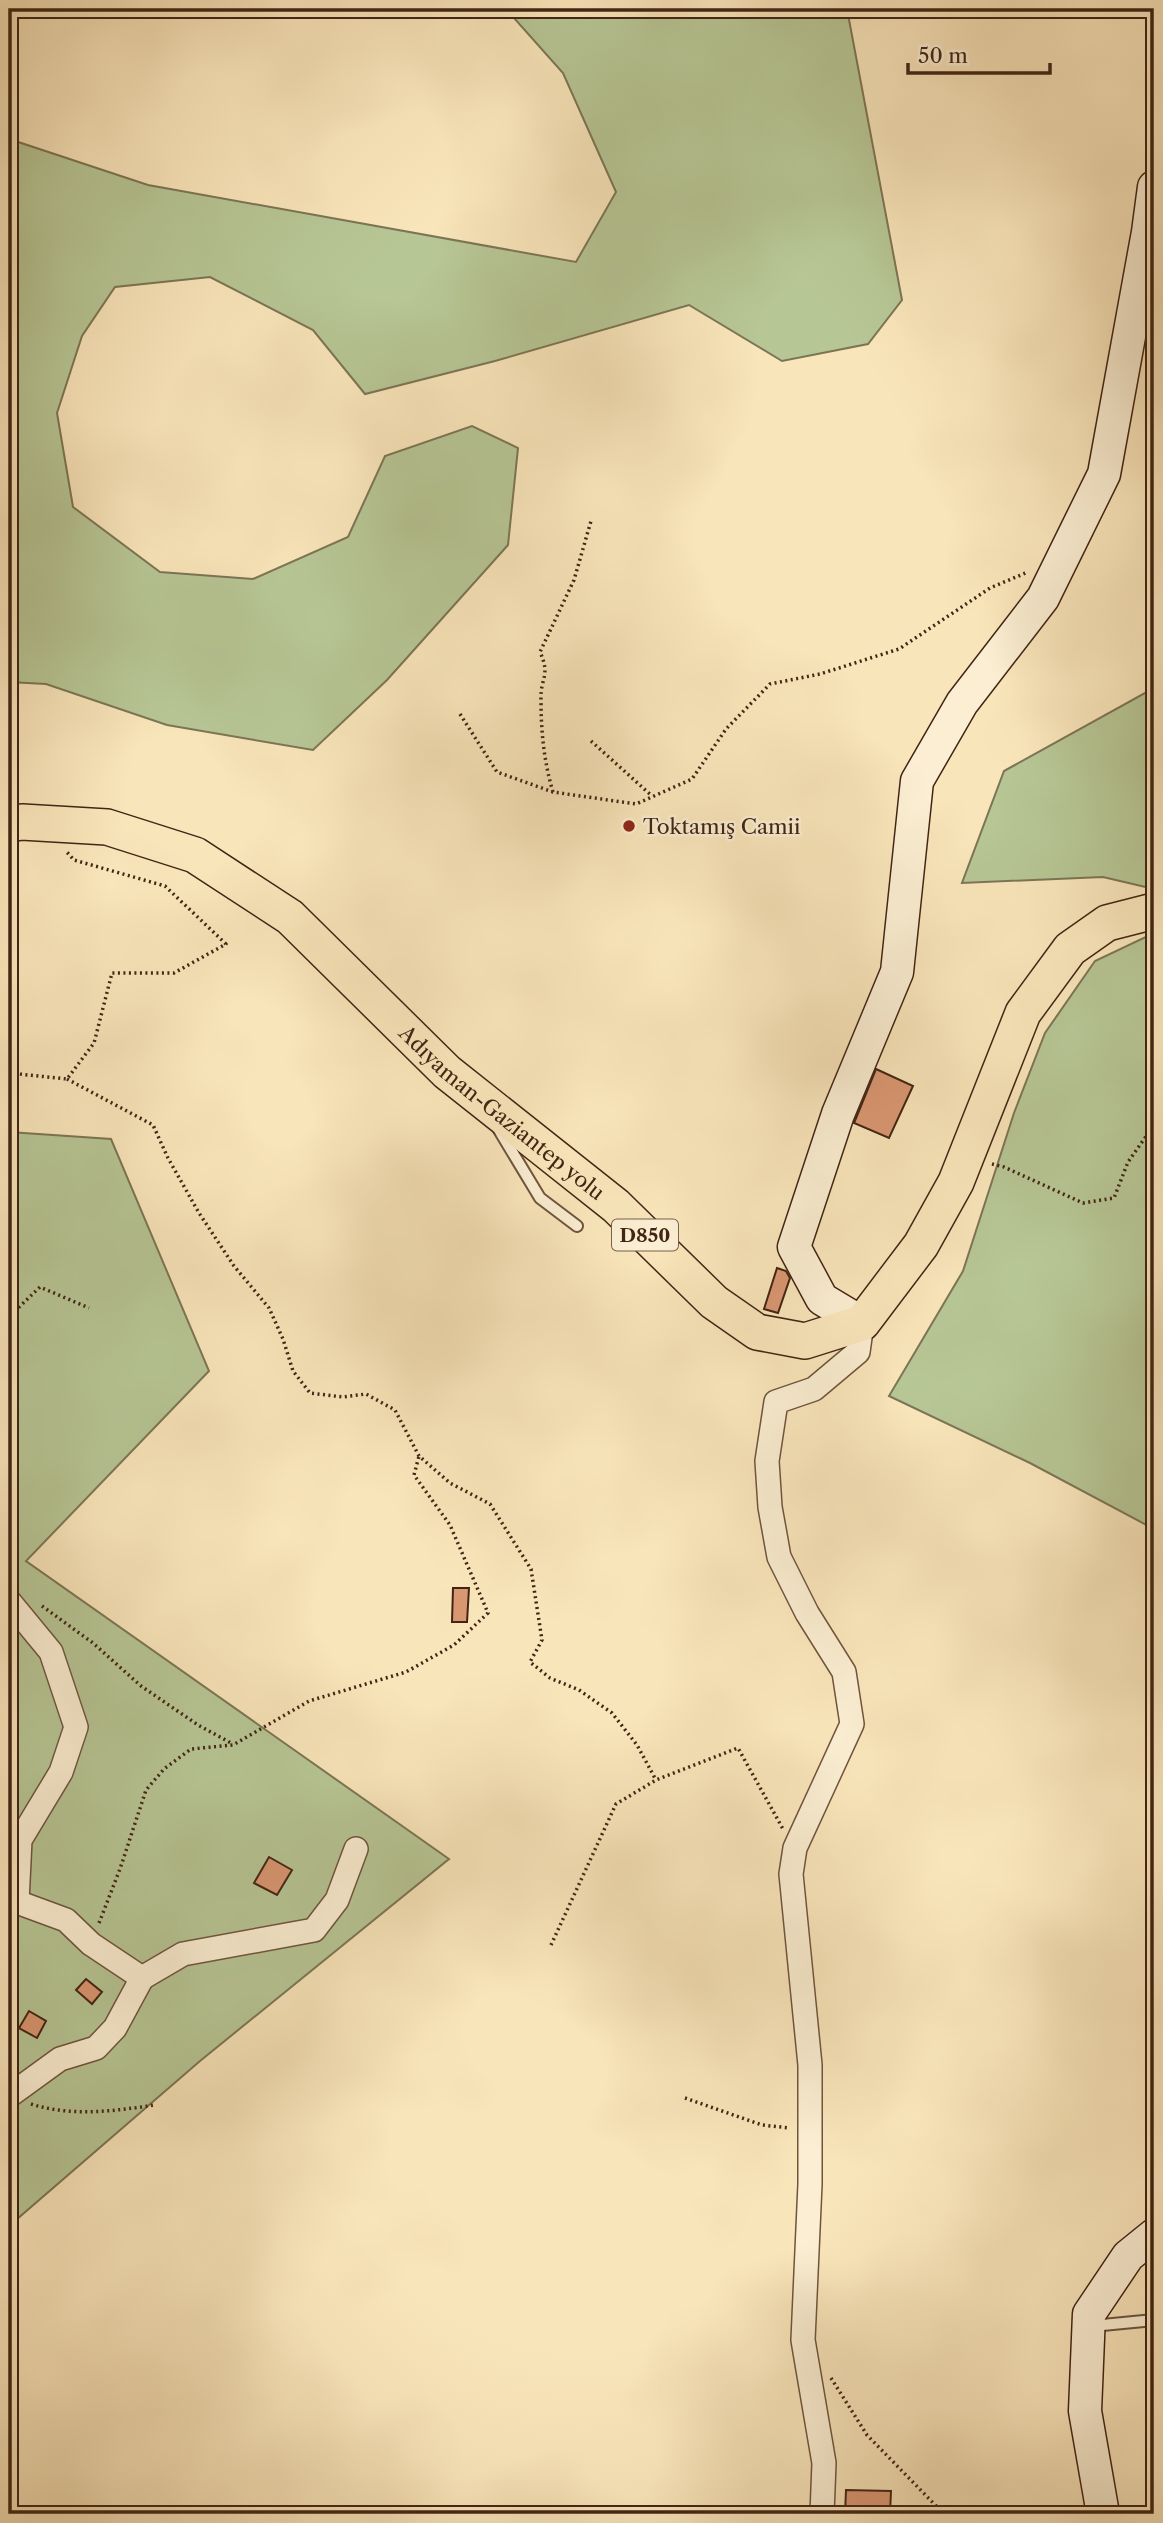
<svg xmlns="http://www.w3.org/2000/svg" width="1163" height="2523" viewBox="0 0 1163 2523" font-family="'Libre Caslon Text',serif">
	<style>
		.green { fill: #b7c695; stroke: #7c7555; stroke-width: 2 }
		.building { fill: #da9772; stroke: #412415; stroke-width: 2 }
		.lines { fill: none; stroke-linecap: round; stroke-linejoin: round }
		.lane-casing { stroke: #6f543e; stroke-width: 14 }
		.street-casing { stroke: #6f543e; stroke-width: 26 }
		.secondary-casing { stroke: #412415; stroke-width: 35 }
		.primary-casing { stroke: #412415; stroke-width: 38 }
		.path { stroke: #412415; stroke-width: 3.5; stroke-dasharray: 2 3.5; stroke-linecap: butt }
		.lane { stroke: #fbeed2; stroke-width: 10 }
		.street { stroke: #fbeed2; stroke-width: 23 }
		.secondary { stroke: #fbeed2; stroke-width: 32 }
		.primary { stroke: #f9e5ba; stroke-width: 35 }
		.poi-dot { fill: #8f2418; stroke: #fbeed2; stroke-width: 2.5 }
		.labels { text-anchor: middle; dominant-baseline: central; stroke-width: 5; stroke-linejoin: round; paint-order: stroke }
		.shield { fill: #fbeed2; stroke: #79614e; stroke-width: 2 }
		.shield-label { font-size: 19px; font-weight: bold; fill: #412415 }
		.poi-label { font-size: 21px; fill: #412415; stroke: #fbeed2; text-anchor: start }
		.street-label { font-size: 21px; fill: #412415; stroke: #fbeed2 }
	</style>
	<rect width="100%" height="100%" fill="#f9e5ba"/>
	<filter id="stains"><feTurbulence type="fractalNoise" baseFrequency=".00286" numOctaves="4"/><feColorMatrix values="0 0 0 0 .2 0 0 0 0 .09 0 0 0 0 .02 0 0 0 .5 -.17"/></filter>
	<radialGradient id="worn" r=".72"><stop offset=".6" stop-color="#630" stop-opacity="0"/><stop offset="1" stop-color="#630" stop-opacity=".3"/></radialGradient>
	<g class="green">
		<path d="M 506,9 L 847,9 L 902,300 L 868,344 L 782,361 L 689,305 L 495,361 L 365,394 L 313,330 L 210,277 L 115,287 L 82,336 L 57,413 L 73,507 L 160,572 L 253,579 L 348,537 L 385,456 L 472,426 L 518,448 L 508,545 L 387,680 L 313,750 L 167,725 L 46,684 L 9,682 L 9,139 L 148,185 L 576,262 L 616,192 L 563,73 Z"/>
		<path d="M 1154,688 L 1154,889 L 1103,877 L 962,883 L 1004,771 Z"/>
		<path d="M 1154,933 L 1154,1529 L 1030,1463 L 889,1396 L 963,1271 L 1014,1113 L 1045,1033 L 1095,961 Z"/>
		<path d="M 9,1132 L 111,1139 L 209,1371 L 26,1561 L 449,1859 L 200,2061 L 9,2226 Z"/>
	</g>
	<g class="building">
		<path d="M 876,1069 L 913,1086 L 889,1138 L 854,1123 Z"/>
		<path d="M 777,1268 L 786,1271 L 790,1278 L 778,1313 L 764,1309 Z"/>
		<path d="M 453,1588 L 469,1588 L 467,1622 L 452,1622 Z"/>
		<path d="M 269,1857 L 292,1870 L 277,1895 L 254,1883 Z"/>
		<path d="M 86,1979 L 102,1992 L 92,2004 L 76,1990 Z"/>
		<path d="M 29,2011 L 46,2021 L 37,2038 L 19,2028 Z"/>
		<path d="M 846,2490 L 891,2491 L 890,2514 L 845,2514 Z"/>
	</g>
	<g class="lines">
		<g class="lane-casing">
			<g id="lane">
				<path d="M 499,1130 L 540,1198 L 577,1226"/>
				<path d="M 1092,2326 L 1154,2320"/>
			</g>
		</g>
		<g class="street-casing">
			<g id="street">
				<path d="M 9,1601 L 51,1652 L 76,1727 L 61,1772 L 20,1840 L 17,1902"/>
				<path d="M 9,1904 L 17,1902 L 66,1920 L 91,1944 L 142,1978 L 115,2028 L 96,2048 L 60,2059 L 9,2096"/>
				<path d="M 142,1978 L 183,1954 L 314,1930 L 337,1900 L 356,1849"/>
				<path d="M 822,2514 L 824,2463 L 803,2340 L 810,2184 L 810,2065 L 791,1874 L 795,1848 L 852,1724 L 844,1672 L 807,1613 L 779,1557 L 770,1507 L 767,1461 L 776,1402 L 814,1389 L 858,1352 L 862,1323"/>
			</g>
		</g>
		<g class="secondary-casing">
			<g id="secondary">
				<path d="M 862,1323 L 822,1299 L 794,1247 L 838,1114 L 897,972 L 917,781 L 962,703 L 1043,598 L 1104,474 L 1148,232 L 1154,187"/>
				<path d="M 1103,2514 L 1085,2411 L 1089,2314 L 1128,2256 L 1154,2235"/>
			</g>
		</g>
		<g class="primary-casing">
			<g id="primary">
				<path id="s1" d="M 9,824 L 22,822 L 107,827 L 195,855 L 290,917 L 447,1072 L 616,1206 L 714,1302 L 757,1332 L 805,1341 L 862,1323 L 921,1245 L 956,1182 L 1023,1013 L 1070,949 L 1107,923 L 1154,911"/>
			</g>
		</g>
		<g class="path">
			<path d="M 460,714 L 497,772 L 553,792 L 636,804 L 692,779 L 726,729 L 770,684 L 820,674 L 899,649 L 990,588 L 1028,572"/>
			<path d="M 591,741 L 652,796"/>
			<path d="M 553,792 C 544,762 541,732 541,700 C 540,678 551,676 540,652 L 574,580 L 591,521"/>
			<path d="M 9,1073 L 67,1079 L 94,1043 L 112,973 L 174,973 L 226,944 L 165,886 L 74,860 L 66,851"/>
			<path d="M 67,1079 L 153,1125 L 168,1158 L 199,1213 L 234,1266 L 269,1308 L 283,1339 L 293,1371 L 310,1393 L 343,1397 L 366,1394 L 395,1410 L 419,1456 L 450,1483 L 490,1504 L 531,1569 L 542,1640 L 530,1662 L 550,1678 L 579,1690 L 612,1713 L 637,1745 L 656,1780"/>
			<path d="M 992,1164 L 1004,1167 L 1083,1203 L 1114,1198 L 1128,1162 L 1154,1125"/>
			<path d="M 9,1311 L 15,1311 L 40,1287 L 89,1308"/>
			<path d="M 42,1606 L 93,1643 L 141,1686 L 198,1725 L 231,1743"/>
			<path d="M 99,1923 L 120,1869 L 146,1790 L 164,1769 L 191,1749 L 233,1745 L 309,1701 L 406,1672 L 454,1645 L 488,1613 L 450,1525 L 414,1475 L 419,1456"/>
			<path d="M 551,1945 L 616,1804 L 656,1780 L 738,1748 L 783,1829"/>
			<path d="M 685,2098 L 762,2125 L 790,2128"/>
			<path d="M 31,2104 C 72,2117 114,2111 155,2105"/>
			<path d="M 831,2378 L 867,2435 L 944,2514"/>
		</g>
		<use href="#lane" class="lane"/>
		<use href="#street" class="street"/>
		<use href="#secondary" class="secondary"/>
		<use href="#primary" class="primary"/>
	</g>
	<circle class="poi-dot" cx="629" cy="826" r="7"/>
	<g class="labels">
		<rect class="shield" x="612" y="1219.5" width="66" height="31" rx="5"/>
		<g class="shield-label">
			<text x="645" y="1235">D850</text>
		</g>
		<g class="poi-label">
			<text x="643" y="826">Toktamış Camii</text>
		</g>
		<g class="street-label">
			<text stroke="none"><textPath href="#s1" startOffset="593">Adıyaman-Gaziantep yolu</textPath></text>
		</g>
	</g>
	<rect width="1163" height="2523" fill="none" stroke="#f9e5ba" stroke-width="35"/>
	<rect x="10" y="10" width="1142" height="2502" fill="none" stroke="#412415" stroke-width="3.5"/>
	<rect x="18" y="18" width="1128" height="2488" fill="none" stroke="#412415" stroke-width="2"/>
	<path d="M908 63v10h142v-10" fill="none" stroke="#412415" stroke-width="3.5"/>
	<text x="918" y="63" font-size="21" fill="#412415" stroke="#fbeed2" stroke-width="5" paint-order="stroke">50 m</text>
	<rect width="100%" height="100%" filter="url(#stains)"/>
	<rect width="100%" height="100%" fill="url(#worn)"/>
</svg>
